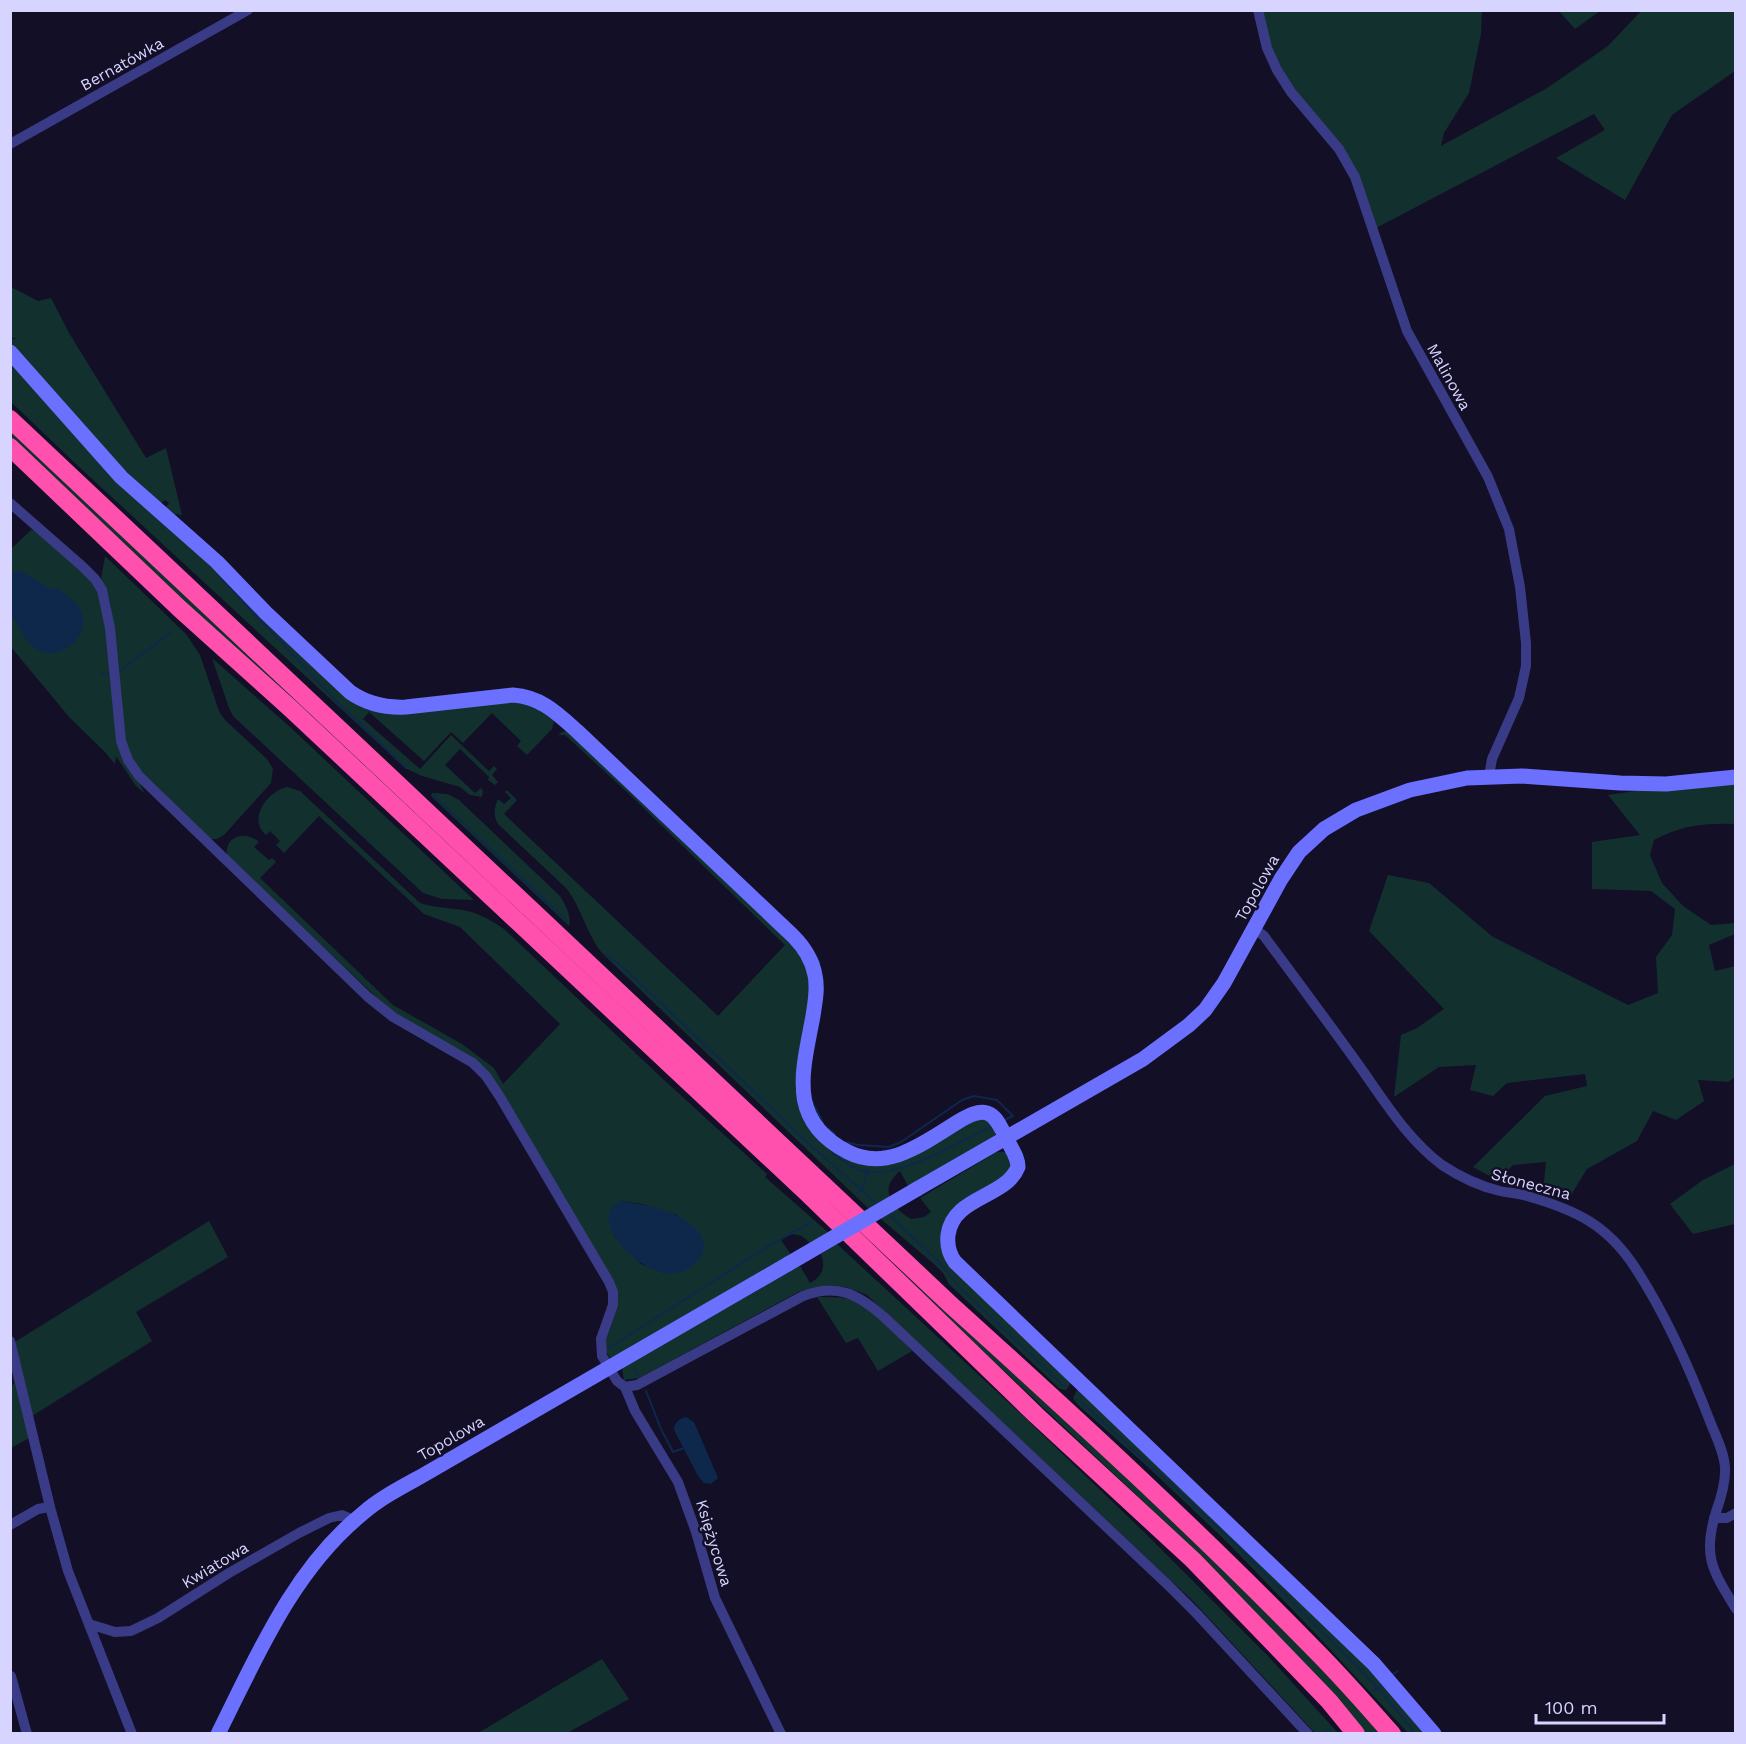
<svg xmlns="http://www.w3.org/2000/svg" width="1746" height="1744" viewBox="0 0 1746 1744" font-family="'Work Sans',sans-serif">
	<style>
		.green { fill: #12312e; fill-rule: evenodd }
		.water { fill: #0e284c }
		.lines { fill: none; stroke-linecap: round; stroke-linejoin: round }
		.stream { stroke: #0e284c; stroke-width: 2 }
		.street { stroke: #3a3b86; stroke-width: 10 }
		.secondary { stroke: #6c70ff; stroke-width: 15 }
		.highway { stroke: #ff50ad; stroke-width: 18 }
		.secondary-bridge { stroke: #6c70ff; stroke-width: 15 }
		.labels { text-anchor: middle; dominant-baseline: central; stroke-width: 5; stroke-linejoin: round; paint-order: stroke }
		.street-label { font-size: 16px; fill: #d7d5ff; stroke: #120f27 }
	</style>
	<rect width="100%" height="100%" fill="#120f27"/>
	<g class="green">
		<path d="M 1262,11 L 1482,11 L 1481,34 L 1469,93 L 1444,133 L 1441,146 L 1547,88 L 1608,46 L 1641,11 L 1735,11 L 1735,71 L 1672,115 L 1625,200 L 1556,158 L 1605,130 L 1594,114 L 1376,228 L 1364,190 L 1279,66 L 1270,44 Z"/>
		<path d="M 1559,11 L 1559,10 L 1600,11 L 1575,29 Z"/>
		<path d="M 11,287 L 38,301 L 51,298 L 69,333 L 146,458 L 166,448 L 182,515 L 173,514 L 166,507 L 169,503 L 165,500 L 161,503 L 127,472 L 117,468 L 11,345 L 11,340 L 17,338 L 10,338 Z"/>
		<path d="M 10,359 L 200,553 L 358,701 L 527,701 L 555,718 L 552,729 L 527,755 L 517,746 L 521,741 L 492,713 L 463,743 L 451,732 L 424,761 L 369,712 L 363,719 L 420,769 L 451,735 L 489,771 L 494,766 L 497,769 L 492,775 L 498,782 L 495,785 L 488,780 L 489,777 L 460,749 L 445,765 L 475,793 L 481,788 L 483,791 L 482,797 L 470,795 L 460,787 L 422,776 L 405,768 L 77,465 L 11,402 Z"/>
		<path d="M 10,429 L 917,1286 L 923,1291 L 926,1288 L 1126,1476 L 1303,1648 L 1381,1733 L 1366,1733 L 1295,1653 L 1193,1548 L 11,439 Z"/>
		<path d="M 31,530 L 35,530 L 86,573 L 97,588 L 104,606 L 117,739 L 145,794 L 136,786 L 116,756 L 115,764 L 105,752 L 70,718 L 11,647 L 10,550 Z"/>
		<path d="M 105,556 L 186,634 L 200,655 L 219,711 L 225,720 L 267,759 L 273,769 L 271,783 L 224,835 L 217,839 L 208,839 L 135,766 L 124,736 L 110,602 L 101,579 Z"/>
		<path d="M 212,658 L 290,727 L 474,900 L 442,899 L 423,893 L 233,716 L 229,708 Z"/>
		<path d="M 570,730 L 574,732 L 805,958 L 812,990 L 796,1076 L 795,1089 L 801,1111 L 875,1165 L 976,1118 L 987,1119 L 996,1128 L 995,1136 L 909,1188 L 900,1171 C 878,1189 891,1207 911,1219 L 924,1217 L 931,1212 L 920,1198 L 997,1152 L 1007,1152 L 1011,1159 L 1011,1168 L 941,1241 L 1071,1383 L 1066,1390 L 1060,1389 L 949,1284 L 943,1273 L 934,1264 L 869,1209 L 603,954 C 586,934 582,908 566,888 L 498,824 C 493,816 494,808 498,799 L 504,804 L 511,798 L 505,792 L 507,790 L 517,800 L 504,814 L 718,1016 L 785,945 L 629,794 L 565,735 L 558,735 L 562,732 Z"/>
		<path d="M 1735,776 L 1735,824 C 1703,823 1683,825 1654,840 L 1650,855 L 1662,883 L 1683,906 L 1711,925 L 1735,923 L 1735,934 L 1709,945 L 1715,971 L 1735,966 L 1735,1077 L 1728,1082 L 1698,1080 L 1704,1101 L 1676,1120 L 1653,1111 L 1637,1141 L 1587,1169 L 1568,1200 L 1543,1191 L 1546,1162 L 1513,1165 L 1499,1181 L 1473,1167 L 1545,1096 L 1587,1086 L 1585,1074 L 1507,1083 L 1493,1096 L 1470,1090 L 1476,1065 L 1439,1067 L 1394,1097 L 1401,1035 L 1417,1028 L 1444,1009 L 1369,931 L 1388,875 L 1429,883 L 1493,937 L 1628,1005 L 1658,993 L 1656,957 L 1672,935 L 1675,909 L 1651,891 L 1592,889 L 1592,842 L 1640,835 L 1608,795 Z"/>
		<path d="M 287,787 L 300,791 L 420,903 C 432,907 441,907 454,909 C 473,910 488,918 504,929 L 663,1079 L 767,1174 L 765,1177 L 829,1233 L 811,1244 L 802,1236 L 792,1234 L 781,1240 L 792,1256 L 614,1359 L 609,1357 L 604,1346 L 618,1306 L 484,1070 L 388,1008 L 227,856 C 224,836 245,830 259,842 L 254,847 L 269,860 L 272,858 L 276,862 L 260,878 L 393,1005 L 462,1044 L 494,1068 L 503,1084 L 560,1024 L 460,927 L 424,914 L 319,816 L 284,853 L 276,845 L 280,841 L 270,831 L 266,835 C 247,819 268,791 287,787 ZM 620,1201 L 642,1204 L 677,1215 L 664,1273 L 641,1264 L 614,1236 Z"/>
		<path d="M 432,793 L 448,794 L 459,800 L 560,896 C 565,904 572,916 569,926 L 431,796 Z"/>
		<path d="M 1735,1164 L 1735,1224 L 1693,1234 L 1670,1204 L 1703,1180 Z"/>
		<path d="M 209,1221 L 228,1257 L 136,1312 L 152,1341 L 32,1416 L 36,1434 L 11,1448 L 10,1386 L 14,1384 L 11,1365 L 10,1345 Z"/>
		<path d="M 837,1244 L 1022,1415 L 1144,1532 L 1267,1655 L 1338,1733 L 1315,1733 L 1194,1602 L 867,1295 C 839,1283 829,1283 800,1291 L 639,1378 L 624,1380 L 622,1368 L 800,1266 L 810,1283 C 822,1277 826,1267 821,1254 Z"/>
		<path d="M 817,1297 C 830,1297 842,1296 855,1301 C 874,1308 897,1336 912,1351 L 878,1371 L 858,1338 L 846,1343 Z"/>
		<path d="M 1077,1390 L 1080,1390 L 1391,1688 L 1428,1733 L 1408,1733 L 1312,1630 L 1227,1542 L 1149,1468 L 1078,1405 L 1073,1398 Z"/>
		<path d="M 602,1659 L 629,1699 L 567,1733 L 478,1733 Z"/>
	</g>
	<g class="water">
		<path d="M 19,570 L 53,590 L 56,587 C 66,594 77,601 82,613 C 90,636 62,661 40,651 C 30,647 25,638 19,628 C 17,623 12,617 10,612 C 8,601 10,586 11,575 Z"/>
		<path d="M 620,1201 C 646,1205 676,1209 696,1229 C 718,1252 688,1278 664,1273 C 657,1271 649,1268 643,1264 C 624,1253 591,1216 620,1201 Z"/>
		<path d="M 686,1417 L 694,1422 L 718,1478 L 711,1484 L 704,1483 L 698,1476 L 674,1430 C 675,1421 678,1420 686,1417 Z"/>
	</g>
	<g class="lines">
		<g class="stream">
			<path d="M 221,578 L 337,702 L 406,768"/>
			<path d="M 118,672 L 171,632"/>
			<path d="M 101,674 L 110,673"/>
			<path d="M 433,795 L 568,922"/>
			<path d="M 606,954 L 626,970 L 807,1142 L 877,1204"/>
			<path d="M 817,958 L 820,963"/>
			<path d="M 813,1103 L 823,1123"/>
			<path d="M 829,1129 L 835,1134"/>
			<path d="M 846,1142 L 858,1145 L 889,1147 L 901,1142 L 962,1100 L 974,1096 L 997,1100 L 1013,1116 L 1004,1120"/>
			<path d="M 832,1153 C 843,1161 855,1171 869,1172 C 905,1176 961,1141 994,1125"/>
			<path d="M 857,1193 L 862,1190 L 868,1169"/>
			<path d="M 888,1214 L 942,1265 L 958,1286 L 1064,1386"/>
			<path d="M 609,1348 L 778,1240 L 811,1223"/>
			<path d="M 634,1370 L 638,1376"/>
			<path d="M 646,1391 L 661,1429 L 673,1452 L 684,1448"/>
			<path d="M 1078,1399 L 1228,1537 L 1378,1688 L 1416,1734"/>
			<path d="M 1393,1674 L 1398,1671"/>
			<path d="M 1374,1691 L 1382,1684"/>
			<path d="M 1324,1734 L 1330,1728"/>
		</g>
		<g class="street">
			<path d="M 1258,10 L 1267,48 L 1277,70 L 1291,92 L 1339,149 L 1355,177 L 1407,331 L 1488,477 L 1509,529 L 1520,587 L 1526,643 L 1526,666 L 1519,698 L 1492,759 L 1489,776"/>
			<path d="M 10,144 L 248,10"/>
			<path d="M 10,503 L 82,566 L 95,579 L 102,590 L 110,628 L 121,741 L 128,760 L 139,776 L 368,997 L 393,1017 L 473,1063 L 486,1076 L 500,1097 L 609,1282 L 613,1292 L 613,1305 L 601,1339 L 602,1356 L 617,1381 L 625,1387 L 635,1411 L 678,1482 L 696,1532 L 715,1598 L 781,1734"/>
			<path d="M 1255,929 L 1264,936 C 1296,979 1327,1021 1358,1064 C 1383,1099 1407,1139 1442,1165 C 1460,1177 1479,1186 1500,1191 C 1509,1193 1518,1193 1527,1196 C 1576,1210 1608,1225 1636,1269 C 1666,1315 1692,1374 1711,1424 C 1717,1438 1724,1453 1725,1467 C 1726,1482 1721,1498 1716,1512 C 1702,1557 1713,1571 1736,1609"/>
			<path d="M 10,1341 L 50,1507 L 68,1571 L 132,1734"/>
			<path d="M 625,1387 L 637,1385 L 803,1296 C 837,1283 858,1294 884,1317 L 1167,1584 L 1197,1614 L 1308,1734"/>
			<path d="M 1714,1518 L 1727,1518 L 1736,1513"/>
			<path d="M 10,1525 L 38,1509 L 50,1507"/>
			<path d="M 89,1624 L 115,1632 L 131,1631 L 158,1618 L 229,1573 L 299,1533 L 329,1518 L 342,1515 L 354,1520"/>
			<path d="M 11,1676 L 27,1734"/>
		</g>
		<g class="secondary">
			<path d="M 10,352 L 121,477 L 217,562 L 266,613 L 350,692 C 367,704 385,708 406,707 L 513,695 C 541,697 557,713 577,731 L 793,936 C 804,947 812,959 815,975 C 818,989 815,1002 813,1016 C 803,1071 786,1120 848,1152 C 889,1173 927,1140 961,1120 C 968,1116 978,1110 987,1113 C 997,1116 1001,1129 1006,1137 C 1010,1147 1018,1156 1018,1167 C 1006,1198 953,1196 948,1235 C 947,1245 949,1254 955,1262 L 1374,1664 L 1434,1734"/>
			<path d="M 917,1189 L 1143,1059 L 1189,1025 L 1205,1010 L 1224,983 L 1281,879 L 1299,852 L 1324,829 L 1356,810 L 1410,790 L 1467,778 L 1522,776 L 1620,783 L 1666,784 L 1736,777"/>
			<path d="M 218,1734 C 257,1656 293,1570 362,1514 C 379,1499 400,1488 420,1477 L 788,1264"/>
		</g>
		<g class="highway">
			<path d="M 10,419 L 951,1305 C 1075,1417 1198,1530 1315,1650 C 1342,1677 1367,1706 1392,1734"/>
			<path d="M 10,447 L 180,609 L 290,708 L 806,1192 L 1036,1415 L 1193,1560 L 1329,1701 L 1356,1734"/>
		</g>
		<path class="secondary-bridge" d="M 788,1264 L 917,1189"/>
	</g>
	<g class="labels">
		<g class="street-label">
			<text transform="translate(122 64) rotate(-29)">Bernatówka</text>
			<text transform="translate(1449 377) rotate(61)">Malinowa</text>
			<text transform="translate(1257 888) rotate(-61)">Topolowa</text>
			<text transform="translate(1531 1184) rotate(15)">Słoneczna</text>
			<text transform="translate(451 1438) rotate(-30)">Topolowa</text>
			<text transform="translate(714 1543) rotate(73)">Księżycowa</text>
			<text transform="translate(215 1565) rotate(-31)">Kwiatowa</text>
		</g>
	</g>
	<rect width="1746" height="1744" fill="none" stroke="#d7d5ff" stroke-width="24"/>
	<path d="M1536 1714v9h128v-9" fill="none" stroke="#d7d5ff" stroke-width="3"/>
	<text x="1545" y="1714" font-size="18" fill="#d7d5ff" stroke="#120f27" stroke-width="4.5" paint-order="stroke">100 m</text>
</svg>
